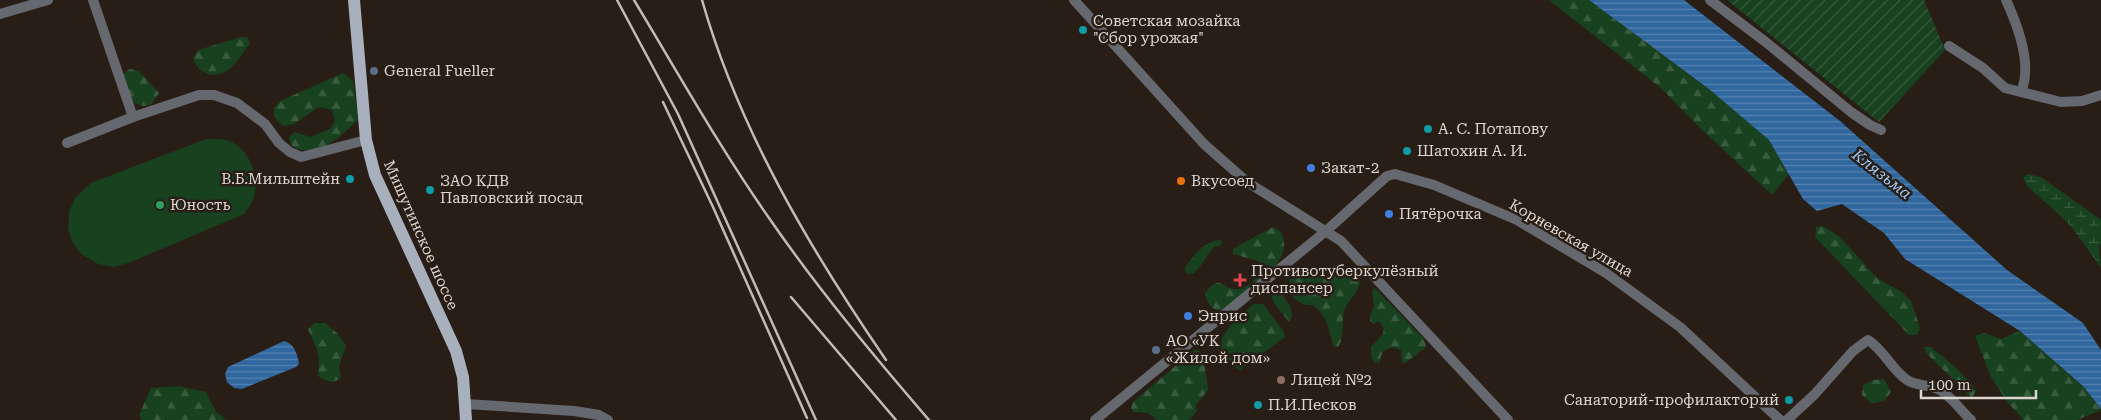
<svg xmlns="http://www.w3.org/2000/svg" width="2101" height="420" viewBox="0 0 2101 420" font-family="'Roboto Serif',serif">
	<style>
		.forest { fill: url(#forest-firs) }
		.wetland { fill: url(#wetland-marsh) }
		.park { fill: #18411f }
		.garden { fill: url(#garden-furrows) }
		.water { fill: url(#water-rules) }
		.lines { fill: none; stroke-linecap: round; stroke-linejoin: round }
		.minor { stroke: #65686e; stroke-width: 10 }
		.major { stroke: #a9b0bd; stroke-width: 12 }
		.rail { stroke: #c2bab4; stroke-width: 2.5 }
		.culture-dot { fill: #0f9aa8; stroke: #291e15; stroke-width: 2 }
		.service-dot { fill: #5c6f8a; stroke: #291e15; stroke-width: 2 }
		.shop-dot { fill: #3f7fe0; stroke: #291e15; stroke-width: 2 }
		.food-dot { fill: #e8710a; stroke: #291e15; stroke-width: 2 }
		.leisure-dot { fill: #2e9e5b; stroke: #291e15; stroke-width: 2 }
		.health-dot { fill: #e0444e; stroke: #291e15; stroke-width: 2 }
		.education-dot { fill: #8d6e63; stroke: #291e15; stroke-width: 2 }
		.labels { text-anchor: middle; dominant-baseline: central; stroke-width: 5; stroke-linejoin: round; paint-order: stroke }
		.poi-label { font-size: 15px; fill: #ddd6d0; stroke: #291e15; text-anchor: start }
		.street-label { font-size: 15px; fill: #ddd6d0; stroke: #291e15 }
		.water-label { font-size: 16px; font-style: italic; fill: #99c5f4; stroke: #291e15 }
	</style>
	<defs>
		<pattern id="forest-firs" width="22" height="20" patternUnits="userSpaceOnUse" patternTransform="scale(1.25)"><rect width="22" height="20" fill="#18411f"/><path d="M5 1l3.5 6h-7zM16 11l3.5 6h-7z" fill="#395c3e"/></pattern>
		<pattern id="wetland-marsh" width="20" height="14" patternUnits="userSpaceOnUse" patternTransform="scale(1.25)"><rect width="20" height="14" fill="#18411f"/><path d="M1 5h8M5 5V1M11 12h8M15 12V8" fill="none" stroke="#395c3e"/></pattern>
		<pattern id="garden-furrows" width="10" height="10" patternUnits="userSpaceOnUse" patternTransform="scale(1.25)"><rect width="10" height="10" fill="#18411f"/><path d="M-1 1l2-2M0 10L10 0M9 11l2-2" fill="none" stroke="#395c3e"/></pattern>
		<pattern id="water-rules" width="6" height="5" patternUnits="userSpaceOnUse" patternTransform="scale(1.25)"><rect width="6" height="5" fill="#30679e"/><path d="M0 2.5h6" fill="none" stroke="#5783af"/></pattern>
	</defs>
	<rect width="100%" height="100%" fill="#291e15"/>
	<g class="forest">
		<path d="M 1549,0 L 1589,0 L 1709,89 L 1770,140 L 1789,174 L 1772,195 L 1700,128 L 1662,89 Z"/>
		<path d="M 241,37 L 247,37 L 250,44 C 243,51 239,60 233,66 C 219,80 199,77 193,58 L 198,50 Z"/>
		<path d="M 130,69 L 139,71 L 159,93 L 151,105 L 143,106 L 133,102 L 127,90 L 123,74 Z"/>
		<path d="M 343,73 L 353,81 L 359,119 C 341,135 327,152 301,150 C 293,149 290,144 289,137 L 294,132 L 311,137 L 330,129 L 335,121 L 332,110 L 319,107 L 294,124 L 283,126 L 274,117 L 274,108 L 280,101 Z"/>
		<path d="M 1823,226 L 1840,237 L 1878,279 L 1902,292 L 1911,301 L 1920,328 L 1917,335 L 1909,335 L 1815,237 L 1816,227 Z"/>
		<path d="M 1273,227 C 1280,229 1283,235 1284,242 C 1287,269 1239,297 1220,311 C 1210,309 1207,302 1205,293 C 1222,271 1222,292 1239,289 C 1248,287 1255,279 1261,273 L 1262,265 L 1258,261 L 1233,254 L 1233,249 Z"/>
		<path d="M 1219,240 L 1222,242 L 1220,246 L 1215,246 C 1207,254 1203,265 1194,273 L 1188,274 L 1184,269 C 1192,257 1204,242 1219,240 Z"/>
		<path d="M 1343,266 C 1350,269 1359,273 1360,281 C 1360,290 1348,301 1345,309 C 1340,321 1346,336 1338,347 L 1334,347 C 1328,329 1329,318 1313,305 C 1300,306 1295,299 1287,290 L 1292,271 C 1303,263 1313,275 1325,277 L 1337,268 Z"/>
		<path d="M 1277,287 L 1290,306 L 1292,317 L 1289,322 L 1274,303 L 1271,294 L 1273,289 Z"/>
		<path d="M 1375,288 L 1424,339 L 1426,347 L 1404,364 L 1402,361 L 1401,350 L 1392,347 L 1383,351 L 1379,363 L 1374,362 L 1371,356 L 1371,347 C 1378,338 1391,332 1378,321 L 1373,324 L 1370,321 L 1370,315 L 1374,307 L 1372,291 Z"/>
		<path d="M 1253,304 L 1263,304 L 1284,332 L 1285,337 L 1240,370 C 1200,346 1231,326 1253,304 Z"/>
		<path d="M 315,323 L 325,323 L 337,333 L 346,346 L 339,366 L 341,378 C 333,384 326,382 318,376 C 321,352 317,350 308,329 Z"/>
		<path d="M 2020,331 L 2083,386 L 2101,410 L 2077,420 L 2024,420 L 2008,403 L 1991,377 L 1975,336 L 1984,333 L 2001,339 Z"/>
		<path d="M 1924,347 L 1931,347 L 1954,366 L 1969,381 L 1976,391 L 1972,398 L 1926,353 Z"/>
		<path d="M 1194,350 L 1198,350 L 1203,354 L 1208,390 L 1196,405 L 1197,411 L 1189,420 L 1157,420 L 1148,413 L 1134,412 L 1131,408 L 1133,402 Z"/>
		<path d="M 1884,379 L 1891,392 L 1884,401 L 1872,403 L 1862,395 L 1863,385 L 1874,380 Z"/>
		<path d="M 178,386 L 206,392 L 216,412 L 227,420 L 142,420 L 139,415 L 151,388 Z"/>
	</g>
	<path class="wetland" d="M 2027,174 L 2041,177 L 2101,220 L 2101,245 L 2099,245 L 2101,268 L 2073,229 L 2061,216 L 2028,187 L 2023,178 Z"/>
	<path class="park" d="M 206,139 C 212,139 220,139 226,140 C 249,147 260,175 254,197 C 252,203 247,209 244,214 L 131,262 L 114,267 L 98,264 L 81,254 L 72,241 L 68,230 L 69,212 L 75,198 L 91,183 Z"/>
	<path class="garden" d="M 1727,0 L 1924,0 L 1945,50 L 1879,122 Z"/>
	<g class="water">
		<path d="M 1589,0 L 1684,0 L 1840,121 L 2007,270 L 2083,323 L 2101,350 L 2101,409 L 2083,386 L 2020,331 L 1905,259 L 1884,233 L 1842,204 L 1817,211 L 1803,199 L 1769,140 L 1709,89 Z"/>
		<path d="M 284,341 C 295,344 297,354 299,364 L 296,367 L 242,389 L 234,388 L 227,382 L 225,374 L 228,367 Z"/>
	</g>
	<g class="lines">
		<g class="minor">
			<path d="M 93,0 L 133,117"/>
			<path d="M 1074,0 L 1204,144 L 1247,182 L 1341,241 L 1508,420"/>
			<path d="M 1710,0 L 1767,43 L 1851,112 L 1870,125 L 1881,130"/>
			<path d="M 2006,0 C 2017,24 2033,65 2021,91"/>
			<path d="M 0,14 L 48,0"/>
			<path d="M 1949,46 L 1983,68 L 2005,88 L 2061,102 L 2082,101 L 2101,95"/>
			<path d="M 67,143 L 133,117 L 199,95 L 214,95 L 237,103 L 265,124 L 279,143 L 290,152 L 301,157 L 366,140"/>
			<path d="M 466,404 L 574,411 L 599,415 L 608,420"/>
			<path d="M 1095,420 L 1326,231 L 1387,176 L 1395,174 L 1434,185 L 1517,220 L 1606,273 L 1680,327 L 1780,420"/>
			<path d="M 1787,420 L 1815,394 L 1853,351 L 1868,340 C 1884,350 1891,369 1907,380 C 1918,387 1931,384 1940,390 C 1952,397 1961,411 1971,420"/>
		</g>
		<path class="major" d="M 354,0 L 366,140 L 375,175 L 456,351 L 463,377 L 466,420"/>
		<g class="rail">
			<path d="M 617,0 L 678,114 L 816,420"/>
			<path d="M 634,0 C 678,73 720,148 769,218 C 818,289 873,355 929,420"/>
			<path d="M 702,0 C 739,130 810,249 886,360"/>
			<path d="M 663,102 L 713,207 L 807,418"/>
			<path d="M 791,297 L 896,420"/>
		</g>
	</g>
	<g class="culture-dot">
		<circle cx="1083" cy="30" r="5"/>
		<circle cx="1428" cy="129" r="5"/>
		<circle cx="1407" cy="151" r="5"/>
		<circle cx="350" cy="179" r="5"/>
		<circle cx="430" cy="190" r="5"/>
		<circle cx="1789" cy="400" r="5"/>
		<circle cx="1258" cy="405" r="5"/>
	</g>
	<g class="service-dot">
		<circle cx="374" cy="71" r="5"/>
		<circle cx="1156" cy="350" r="5"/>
	</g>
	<g class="shop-dot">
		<circle cx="1311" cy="168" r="5"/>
		<circle cx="1389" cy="214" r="5"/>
		<circle cx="1188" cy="316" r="5"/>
	</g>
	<circle class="food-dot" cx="1181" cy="181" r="5"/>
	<circle class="leisure-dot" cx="160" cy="205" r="5"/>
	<path class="health-dot" d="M1237.5 272.5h5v5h5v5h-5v5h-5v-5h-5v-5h5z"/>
	<circle class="education-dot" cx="1281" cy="380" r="5"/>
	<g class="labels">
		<g class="poi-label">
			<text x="1093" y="21">Советская мозайка<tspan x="1093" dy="17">"Сбор урожая"</tspan></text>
			<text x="384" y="71">General Fueller</text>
			<text x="1438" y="129">А. С. Потапову</text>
			<text x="1417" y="151">Шатохин А. И.</text>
			<text x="1321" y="168">Закат-2</text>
			<text x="340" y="179" text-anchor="end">В.Б.Мильштейн</text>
			<text x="440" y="181">ЗАО КДВ<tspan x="440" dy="17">Павловский посад</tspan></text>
			<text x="1191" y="181">Вкусоед</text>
			<text x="170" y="205">Юность</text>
			<text x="1399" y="214">Пятёрочка</text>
			<text x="1251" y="271">Противотуберкулёзный<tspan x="1251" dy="17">диспансер</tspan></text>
			<text x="1198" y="316">Энрис</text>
			<text x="1166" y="341">АО «УК<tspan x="1166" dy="17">«Жилой дом»</tspan></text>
			<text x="1291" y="380">Лицей №2</text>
			<text x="1779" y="400" text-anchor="end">Санаторий-профилакторий</text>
			<text x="1268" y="405">П.И.Песков</text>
		</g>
		<g class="street-label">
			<text transform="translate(421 235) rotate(66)">Мишутинское шоссе</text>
			<text transform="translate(1571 238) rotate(30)">Корневская улица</text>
		</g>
		<g class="water-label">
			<text transform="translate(1882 174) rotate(38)">Клязьма</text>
		</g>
	</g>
	<path d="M1921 390v8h115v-8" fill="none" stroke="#ddd6d0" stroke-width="2.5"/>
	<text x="1928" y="390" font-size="15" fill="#ddd6d0" stroke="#291e15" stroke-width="4" paint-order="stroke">100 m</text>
</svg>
